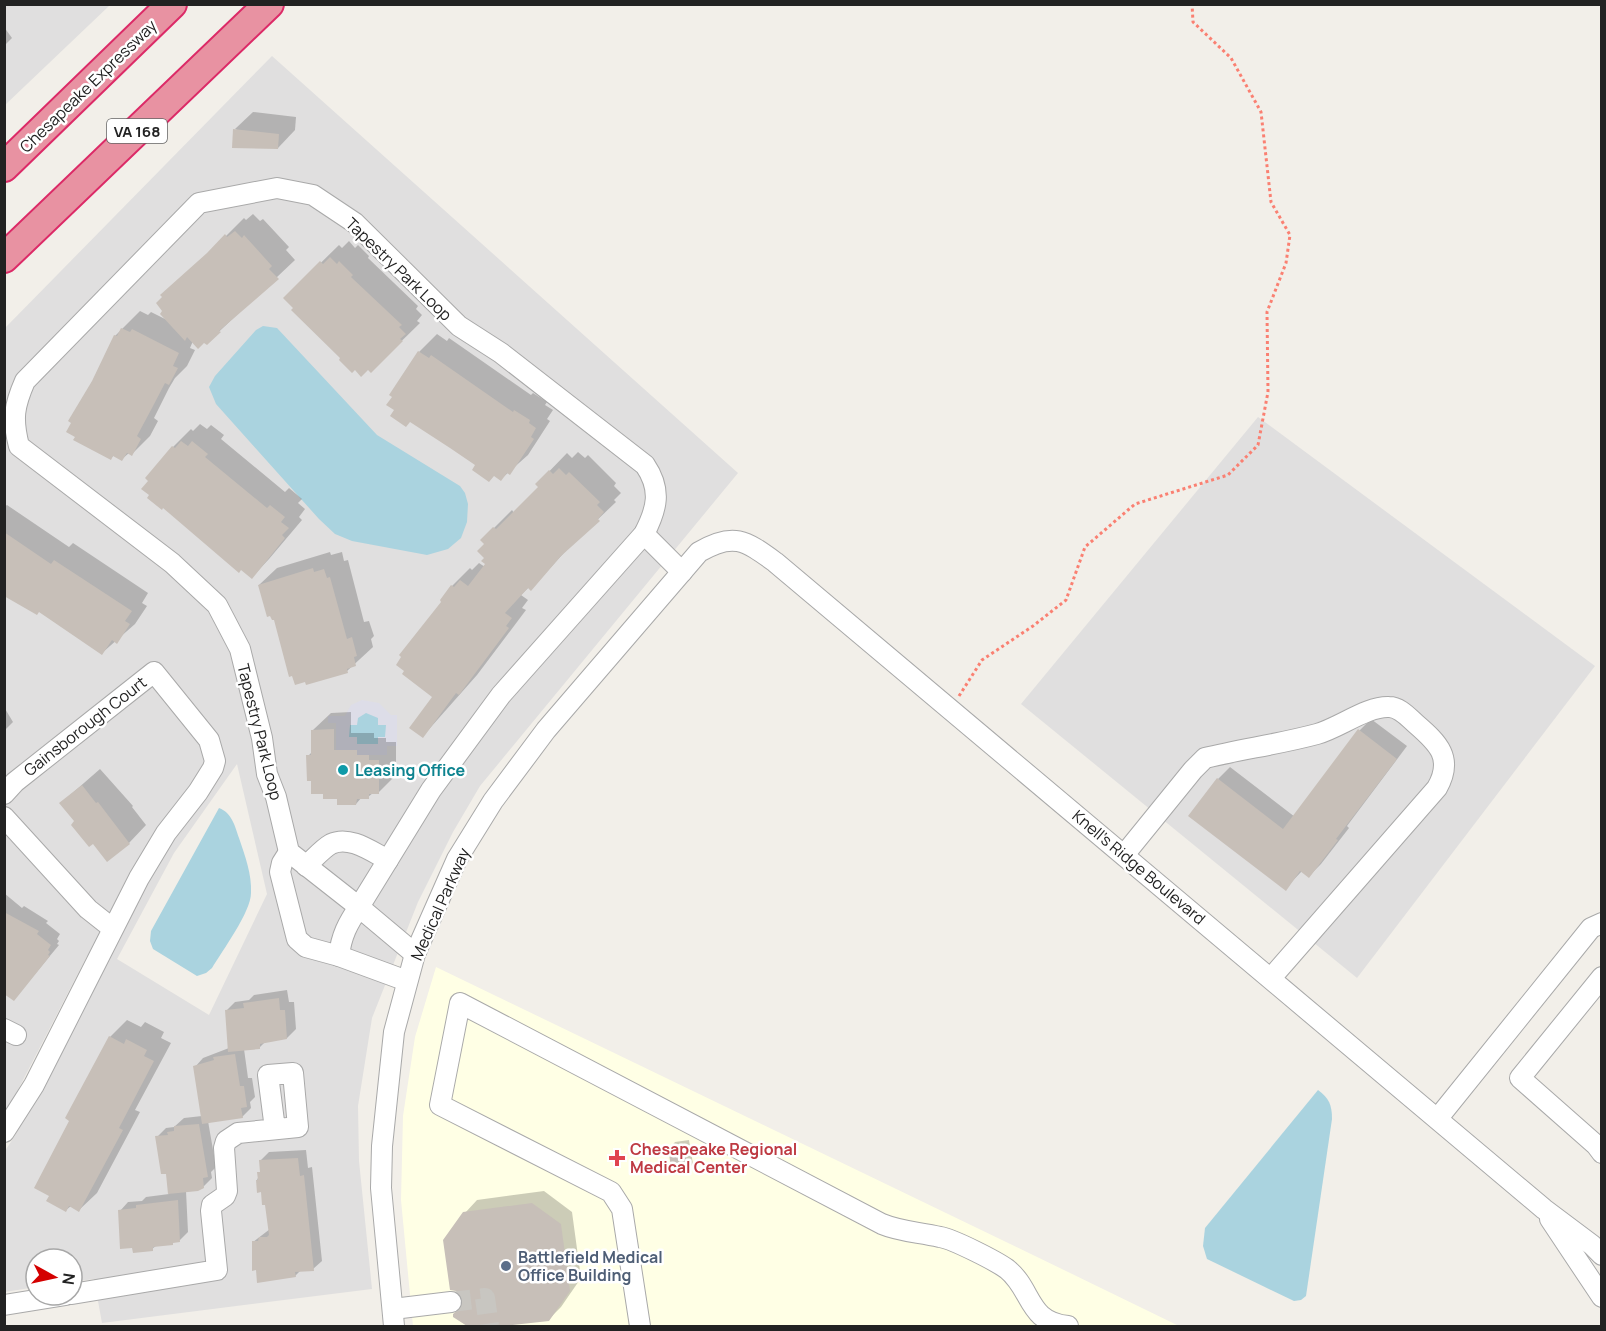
<svg xmlns="http://www.w3.org/2000/svg" width="1606" height="1331" viewBox="0 0 1606 1331" font-family="Manrope,sans-serif">
	<style>
		.residential { fill: #e0dfdf; fill-rule: evenodd }
		.education { fill: #ffffe5 }
		.plaza { fill: #dddde8 }
		.water { fill: #aad3df }
		.shadow { fill: #0003 }
		.building { fill: #c7bfb8 }
		.lines { fill: none; stroke-linecap: round; stroke-linejoin: round }
		.minor-tunnel { stroke: #c8c6c1; stroke-width: 20; stroke-dasharray: 20 10; stroke-linecap: butt }
		.minor-casing { stroke: #a9a9a9; stroke-width: 22 }
		.highway-casing { stroke: #dc2a67; stroke-width: 32 }
		.path { stroke: #fa8072; stroke-width: 3; stroke-dasharray: 3 3; stroke-linecap: butt }
		.minor { stroke: #fff; stroke-width: 20 }
		.highway { stroke: #e892a2; stroke-width: 28 }
		.culture-dot { fill: #0f9aa8; stroke: #fff; stroke-width: 2 }
		.health-dot { fill: #e0444e; stroke: #fff; stroke-width: 2 }
		.service-dot { fill: #5c6f8a; stroke: #fff; stroke-width: 2 }
		.labels { text-anchor: middle; dominant-baseline: central; stroke-width: 5; stroke-linejoin: round; paint-order: stroke }
		.shield { fill: #fff; stroke: #646464; stroke-width: 1.5 }
		.shield-label { font-size: 15px; font-weight: bold; fill: #222 }
		.street-label { font-size: 16px; fill: #222; stroke: #fff }
		.culture-label { font-size: 16px; font-weight: bold; fill: #0d838f; stroke: #fff; text-anchor: start }
		.health-label { font-size: 16px; font-weight: bold; fill: #be3a42; stroke: #fff; text-anchor: start }
		.service-label { font-size: 16px; font-weight: bold; fill: #4e5e75; stroke: #fff; text-anchor: start }
	</style>
	<rect width="100%" height="100%" fill="#f2efe9"/>
	<g class="residential">
		<path d="M 5,4 L 110,4 L 110,5 L 5,105 Z"/>
		<path d="M 272,56 L 738,473 L 480,786 L 453,832 L 418,902 L 372,1018 L 358,1106 L 359,1161 L 372,1289 L 102,1323 L 94,1279 L 72,1282 L 72,1259 L 36,1259 L 36,1287 L 5,1292 L 5,1151 L 14,1137 L 36,1098 L 105,958 L 87,956 L 5,1115 L 5,328 ZM 237,764 L 267,894 L 209,1015 L 117,959 L 174,853 Z"/>
		<path d="M 1258,417 L 1595,666 L 1357,978 L 1021,704 Z"/>
	</g>
	<path class="education" d="M 436,967 L 1066,1271 L 1179,1326 L 413,1326 L 401,1200 L 403,1116 L 415,1037 Z"/>
	<path class="plaza" d="M 362,700 L 379,703 L 391,715 L 397,715 L 397,746 L 387,746 L 387,755 L 357,755 L 336,750 L 336,723 L 328,723 L 328,716 L 345,716 L 351,705 Z"/>
	<g class="water">
		<path d="M 263,326 L 277,328 L 377,435 L 460,486 L 465,493 L 468,504 L 467,522 L 461,538 L 448,549 L 427,555 L 352,541 L 335,534 L 319,519 L 216,404 L 209,387 L 215,376 L 256,330 Z"/>
		<path d="M 366,713 L 378,718 L 378,725 L 386,725 L 385,737 L 378,737 L 378,744 L 357,744 L 357,737 L 349,737 L 350,725 L 357,725 L 358,718 Z"/>
		<path d="M 219,808 C 232,813 235,826 239,838 C 245,856 252,874 251,893 C 251,912 222,951 212,968 L 206,973 L 197,976 L 153,949 L 150,941 L 151,931 Z"/>
		<path d="M 1318,1090 C 1329,1098 1332,1105 1332,1119 L 1306,1296 L 1301,1300 L 1294,1301 L 1207,1259 L 1203,1246 L 1205,1228 Z"/>
	</g>
	<g class="shadow">
		<path d="M 4,27 L 12,38 L 4,46 Z"/>
		<path d="M 253,112 L 296,117 L 295,130 L 278,148 L 235,129 Z"/>
		<path d="M 253,214 L 260,221 L 263,219 L 289,247 L 286,250 L 295,260 L 207,343 L 193,341 L 190,348 L 195,350 L 187,366 L 175,378 L 169,388 L 154,418 L 158,421 L 150,436 L 132,454 L 129,453 L 122,459 L 114,455 L 111,458 L 93,382 L 115,336 L 140,311 L 148,315 L 151,312 L 167,320 L 219,243 L 244,218 L 246,220 Z"/>
		<path d="M 349,241 L 355,248 L 358,245 L 369,256 L 368,258 L 418,306 L 416,309 L 422,315 L 417,321 L 420,323 L 371,371 L 343,358 L 285,298 L 339,245 L 342,248 Z"/>
		<path d="M 437,334 L 447,341 L 449,338 L 531,395 L 533,393 L 547,402 L 545,405 L 553,410 L 547,419 L 550,421 L 528,455 L 501,479 L 477,465 L 419,352 Z"/>
		<path d="M 200,424 L 207,429 L 211,425 L 224,435 L 221,439 L 285,492 L 289,488 L 302,499 L 298,503 L 305,509 L 299,517 L 302,520 L 269,559 L 252,577 L 147,478 L 173,447 L 191,429 L 193,431 Z"/>
		<path d="M 578,452 L 585,458 L 588,455 L 616,483 L 614,486 L 621,493 L 614,500 L 616,502 L 572,544 L 531,589 L 529,587 L 521,595 L 528,600 L 522,608 L 526,610 L 477,675 L 423,736 L 434,697 L 443,601 L 452,586 L 470,568 L 472,570 L 479,563 L 485,567 L 486,543 L 482,540 L 512,510 L 514,513 L 540,487 L 537,484 L 567,453 L 572,458 Z"/>
		<path d="M 7,505 L 69,547 L 73,543 L 148,593 L 142,603 L 147,606 L 135,624 L 102,653 L 39,611 L 4,594 L 4,507 Z"/>
		<path d="M 330,552 L 331,555 L 342,552 L 344,561 L 348,560 L 364,622 L 369,621 L 374,636 L 371,639 L 373,647 L 347,671 L 275,618 L 259,585 L 277,568 Z"/>
		<path d="M 4,707 L 13,722 L 4,731 Z"/>
		<path d="M 351,712 L 351,733 L 374,733 L 374,738 L 386,738 L 386,742 L 396,742 L 396,775 L 378,793 L 373,793 L 368,797 L 362,797 L 356,804 L 324,793 L 312,780 L 308,756 L 313,751 L 313,730 L 331,713 Z"/>
		<path d="M 1371,719 L 1407,746 L 1347,826 L 1349,828 L 1321,864 L 1309,876 L 1302,871 L 1285,889 L 1218,779 L 1230,767 L 1295,817 L 1360,730 Z"/>
		<path d="M 100,769 L 133,806 L 132,807 L 146,825 L 129,843 L 93,842 L 61,803 Z"/>
		<path d="M 4,893 L 22,908 L 24,906 L 48,921 L 46,923 L 60,934 L 57,939 L 59,941 L 57,944 L 59,945 L 14,999 L 4,992 Z"/>
		<path d="M 287,990 L 289,1002 L 294,1002 L 296,1029 L 287,1038 L 265,1042 L 259,1048 L 244,1049 L 248,1078 L 252,1078 L 255,1097 L 250,1102 L 251,1108 L 242,1117 L 208,1121 L 216,1167 L 211,1172 L 212,1178 L 203,1187 L 186,1191 L 188,1232 L 180,1240 L 157,1245 L 152,1249 L 120,1211 L 128,1202 L 142,1201 L 146,1197 L 169,1194 L 167,1172 L 157,1137 L 166,1128 L 174,1127 L 184,1118 L 202,1116 L 195,1067 L 203,1058 L 229,1048 L 227,1010 L 235,1002 L 249,1000 L 254,995 Z"/>
		<path d="M 127,1020 L 141,1027 L 145,1022 L 164,1032 L 161,1038 L 171,1043 L 135,1110 L 140,1112 L 97,1193 L 79,1210 L 71,1206 L 66,1210 L 71,1120 L 110,1037 Z"/>
		<path d="M 689,1140 L 693,1164 L 687,1170 L 670,1148 L 675,1142 Z"/>
		<path d="M 306,1150 L 308,1168 L 312,1167 L 322,1261 L 313,1269 L 301,1270 L 295,1276 L 253,1242 L 270,1229 L 267,1203 L 257,1180 L 261,1171 L 260,1161 L 269,1152 Z"/>
		<path d="M 544,1191 L 572,1212 L 581,1278 L 561,1307 L 548,1320 L 492,1326 L 470,1326 L 454,1314 L 464,1305 L 465,1213 L 477,1200 Z"/>
	</g>
	<g class="building">
		<path d="M 233,129 L 279,134 L 278,149 L 232,148 Z"/>
		<path d="M 235,231 L 242,238 L 244,235 L 272,266 L 269,269 L 279,279 L 219,331 L 221,332 L 207,345 L 204,343 L 198,349 L 187,337 L 185,341 L 160,314 L 162,311 L 156,303 L 162,297 L 160,295 L 207,253 L 225,234 L 227,237 Z"/>
		<path d="M 330,257 L 337,264 L 339,261 L 353,275 L 351,277 L 402,325 L 399,327 L 406,334 L 400,339 L 403,341 L 371,373 L 368,370 L 361,377 L 355,370 L 352,373 L 339,360 L 340,358 L 291,310 L 293,308 L 283,298 L 320,261 L 323,264 Z"/>
		<path d="M 121,328 L 130,332 L 132,329 L 179,353 L 173,366 L 178,368 L 169,385 L 165,383 L 152,408 L 137,436 L 141,439 L 132,456 L 127,453 L 122,461 L 113,456 L 111,460 L 73,440 L 75,437 L 66,432 L 71,423 L 68,421 L 92,381 L 114,335 L 117,336 Z"/>
		<path d="M 418,351 L 429,358 L 431,355 L 513,412 L 514,410 L 530,420 L 529,423 L 536,428 L 531,437 L 534,439 L 510,475 L 507,473 L 501,481 L 494,476 L 489,482 L 472,470 L 475,465 L 450,448 L 410,422 L 406,427 L 390,416 L 394,410 L 386,405 L 392,397 L 389,395 Z"/>
		<path d="M 181,441 L 188,446 L 192,441 L 208,454 L 205,457 L 267,508 L 270,505 L 285,517 L 281,522 L 289,528 L 282,535 L 285,538 L 252,579 L 241,570 L 239,573 L 163,508 L 162,510 L 147,498 L 149,495 L 141,489 L 148,481 L 145,478 L 172,446 L 175,448 Z"/>
		<path d="M 559,468 L 566,475 L 569,472 L 600,502 L 597,505 L 604,512 L 598,519 L 600,521 L 561,556 L 531,591 L 528,588 L 505,613 L 512,618 L 506,626 L 509,628 L 459,695 L 456,693 L 423,738 L 409,728 L 432,697 L 402,674 L 404,671 L 396,665 L 401,657 L 399,655 L 441,602 L 440,600 L 451,585 L 454,587 L 460,580 L 468,586 L 485,564 L 481,561 L 484,558 L 477,551 L 484,544 L 480,540 L 493,527 L 496,529 L 538,487 L 535,484 L 549,470 L 553,474 Z"/>
		<path d="M 4,532 L 51,564 L 54,560 L 132,611 L 125,621 L 130,624 L 117,644 L 112,640 L 102,655 L 39,612 L 37,615 L 4,596 Z"/>
		<path d="M 313,568 L 314,572 L 324,569 L 327,578 L 330,577 L 347,639 L 352,637 L 357,656 L 354,657 L 356,666 L 347,669 L 348,673 L 306,685 L 305,682 L 295,685 L 292,676 L 289,677 L 274,620 L 272,620 L 270,616 L 267,617 L 258,585 Z"/>
		<path d="M 334,729 L 334,750 L 357,750 L 357,755 L 369,755 L 369,760 L 379,760 L 379,794 L 369,794 L 369,799 L 357,799 L 356,805 L 337,805 L 337,799 L 323,799 L 323,794 L 311,794 L 311,781 L 307,781 L 306,755 L 311,755 L 311,730 Z"/>
		<path d="M 1358,729 L 1397,759 L 1336,839 L 1338,840 L 1309,878 L 1300,871 L 1286,891 L 1188,816 L 1217,778 L 1283,829 Z"/>
		<path d="M 82,785 L 96,803 L 98,802 L 130,844 L 107,862 L 93,844 L 89,847 L 71,825 L 74,821 L 59,803 Z"/>
		<path d="M 4,912 L 39,931 L 37,934 L 51,945 L 48,950 L 50,952 L 48,955 L 50,956 L 14,1001 L 4,994 Z"/>
		<path d="M 279,998 L 280,1010 L 285,1010 L 287,1039 L 260,1044 L 260,1049 L 228,1052 L 225,1010 L 244,1008 L 243,1003 Z"/>
		<path d="M 109,1036 L 124,1044 L 126,1039 L 147,1050 L 144,1056 L 154,1061 L 119,1128 L 123,1130 L 79,1212 L 69,1206 L 66,1212 L 46,1201 L 49,1196 L 34,1188 L 69,1121 L 65,1118 Z"/>
		<path d="M 235,1054 L 240,1086 L 244,1086 L 247,1107 L 241,1108 L 243,1118 L 202,1124 L 193,1066 L 214,1060 L 213,1057 Z"/>
		<path d="M 199,1124 L 208,1177 L 203,1178 L 204,1188 L 198,1191 L 168,1194 L 166,1174 L 161,1174 L 155,1136 L 168,1135 L 167,1132 L 174,1131 L 174,1126 Z"/>
		<path d="M 684,1144 L 688,1171 L 672,1174 L 668,1147 Z"/>
		<path d="M 298,1158 L 300,1176 L 304,1175 L 314,1271 L 295,1272 L 296,1277 L 257,1283 L 256,1270 L 252,1271 L 252,1241 L 258,1241 L 259,1237 L 267,1237 L 269,1235 L 265,1205 L 262,1205 L 261,1192 L 257,1193 L 256,1180 L 258,1180 L 257,1172 L 260,1172 L 259,1160 Z"/>
		<path d="M 178,1200 L 180,1242 L 173,1243 L 173,1245 L 153,1247 L 153,1251 L 133,1253 L 132,1248 L 120,1249 L 118,1210 L 136,1208 L 136,1205 Z"/>
		<path d="M 532,1203 L 561,1224 L 570,1291 L 549,1321 L 504,1326 L 467,1326 L 453,1317 L 453,1314 L 462,1307 L 463,1300 L 456,1291 L 450,1290 L 443,1240 L 463,1212 Z"/>
	</g>
	<g class="lines">
		<path class="minor-tunnel" d="M 451,1302 L 485,1298 L 489,1326"/>
		<g class="minor-casing">
			<g id="minor">
				<path d="M 277,188 L 313,195 L 355,223 L 459,326 L 501,353 L 645,465 C 662,490 657,509 644,534 L 501,695 L 431,790 L 359,907 L 289,852 L 276,797 L 267,774 L 262,738 L 240,649 L 217,605 L 172,563 L 19,446 C 12,419 14,406 25,381 L 199,203 Z"/>
				<path d="M 644,534 L 682,572"/>
				<path d="M 4,794 L 15,782 L 154,672 L 209,740 L 215,761 L 213,768 L 198,792 L 166,833 L 139,878 L 34,1085 L 4,1132"/>
				<path d="M 4,817 L 88,909 L 112,928"/>
				<path d="M 289,852 L 282,863 L 280,872 L 297,939 L 306,947 L 339,956 L 407,981"/>
				<path d="M 1124,855 L 1193,770 L 1205,758 C 1242,749 1280,744 1317,734 C 1339,728 1367,706 1389,707 C 1400,707 1408,717 1416,724 C 1438,743 1454,758 1437,788 L 1271,978"/>
				<path d="M 306,866 C 314,859 322,849 331,844 C 350,835 372,852 388,860"/>
				<path d="M 339,956 C 341,936 348,923 359,907 L 415,954"/>
				<path d="M 1602,977 L 1520,1078 L 1596,1145 L 1602,1153"/>
				<path d="M 4,1029 L 16,1035"/>
				<path d="M 1438,1118 L 1591,928 L 1602,923"/>
				<path d="M 1550,1219 L 1602,1297"/>
				<path d="M 72,1294 L 217,1270 L 211,1211 L 212,1205 L 225,1196 L 227,1191 L 224,1148 L 226,1141 L 238,1133 L 298,1127 L 293,1073 L 268,1075 L 275,1129"/>
				<path d="M 4,1305 L 66,1295"/>
				<path d="M 393,1309 L 451,1302"/>
				<path d="M 394,1326 L 381,1188 L 382,1146 L 394,1032 L 415,954 L 457,859 L 493,801 L 546,730 L 699,552 C 733,532 745,540 775,562 L 1544,1209 L 1592,1245 L 1602,1255"/>
				<path d="M 640,1326 L 622,1209 L 611,1192 L 440,1105 L 460,1003 L 882,1224 C 901,1232 920,1232 940,1237 C 953,1239 996,1261 1007,1269 C 1033,1290 1027,1322 1068,1326"/>
			</g>
		</g>
		<g class="highway-casing">
			<g id="highway">
				<path d="M 4,167 L 172,4"/>
				<path d="M 4,258 L 269,4"/>
			</g>
		</g>
		<path class="path" d="M 959,696 L 982,660 L 1033,626 L 1066,600 L 1085,547 L 1135,504 L 1228,475 L 1258,445 L 1268,392 L 1267,312 L 1286,263 L 1290,235 L 1271,202 L 1261,112 L 1231,58 L 1193,22 L 1192,4"/>
		<use href="#minor" class="minor"/>
		<use href="#highway" class="highway"/>
	</g>
	<circle class="culture-dot" cx="343" cy="770" r="6"/>
	<path class="health-dot" d="M614 1149h6v6h6v6h-6v6h-6v-6h-6v-6h6z"/>
	<circle class="service-dot" cx="506" cy="1266" r="6"/>
	<g class="labels">
		<rect class="shield" x="107" y="119" width="60" height="24" rx="4.5"/>
		<g class="shield-label">
			<text x="137" y="131">VA 168</text>
		</g>
		<g class="street-label">
			<text transform="translate(88 86) rotate(-44)">Chesapeake Expressway</text>
			<text transform="translate(399 269) rotate(44)">Tapestry Park Loop</text>
			<text transform="translate(85 726) rotate(-38)">Gainsborough Court</text>
			<text transform="translate(260 732) rotate(76)">Tapestry Park Loop</text>
			<text transform="translate(1139 867) rotate(40)">Knell's Ridge Boulevard</text>
			<text transform="translate(440 904) rotate(-66)">Medical Parkway</text>
		</g>
		<g class="culture-label">
			<text x="355" y="770">Leasing Office</text>
		</g>
		<g class="health-label">
			<text x="630" y="1149">Chesapeake Regional<tspan x="630" dy="18">Medical Center</tspan></text>
		</g>
		<g class="service-label">
			<text x="518" y="1257">Battlefield Medical<tspan x="518" dy="18">Office Building</tspan></text>
		</g>
	</g>
	<rect width="1606" height="1331" fill="none" stroke="#222222" stroke-width="12"/>
	<g transform="translate(54 1277) rotate(98)"><circle r="28" fill="#ffffff" stroke="#a7a7a7" stroke-width="1.5"/>
	<path d="M0-4.5L10 22L0 15L-10 22Z" fill="#d40000"/>
	<text y="-9" font-size="16" font-weight="bold" text-anchor="middle" fill="#222222">N</text>
	</g>
</svg>
